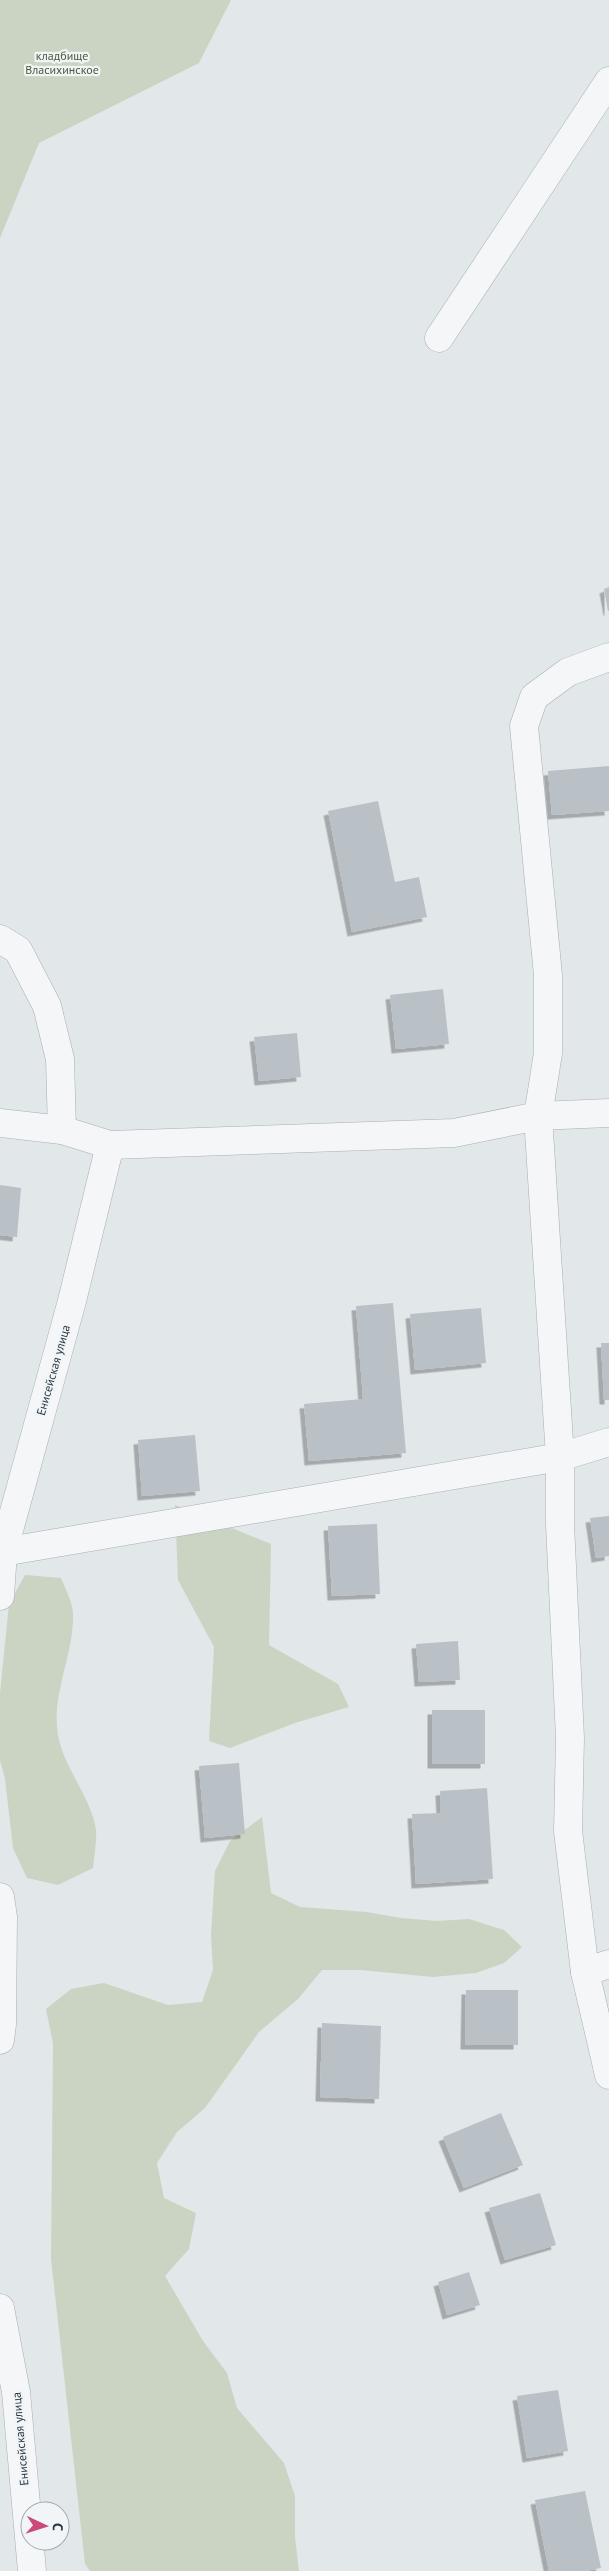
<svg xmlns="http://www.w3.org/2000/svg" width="609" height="2571" viewBox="0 0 609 2571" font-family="'PT Sans',sans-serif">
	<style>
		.green { fill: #cbd4c3 }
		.building { fill: #b9c1c7; filter: url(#shadow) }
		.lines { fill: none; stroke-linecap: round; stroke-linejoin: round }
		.minor-casing { stroke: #a7afb4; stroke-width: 29 }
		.minor { stroke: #f4f6f8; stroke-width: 28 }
		.labels { text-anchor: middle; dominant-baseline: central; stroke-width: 4.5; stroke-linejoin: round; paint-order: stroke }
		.park-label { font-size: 12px; fill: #475d38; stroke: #f1f5f7 }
		.street-label { font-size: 12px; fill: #2a3841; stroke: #f1f5f7 }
	</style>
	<defs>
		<filter id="shadow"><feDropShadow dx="-4.5" dy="4.5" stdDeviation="0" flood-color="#0004"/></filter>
	</defs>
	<rect width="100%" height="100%" fill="#e2e7ea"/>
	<g class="green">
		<path d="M 0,0 L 231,0 L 199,63 L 39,143 L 0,238 Z"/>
		<path d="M 175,1505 L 271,1544 L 269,1645 L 338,1684 L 349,1707 L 295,1723 L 230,1748 L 209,1741 L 214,1647 L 178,1580 Z"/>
		<path d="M 25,1575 L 61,1578 C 65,1588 73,1603 73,1614 C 74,1652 54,1689 57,1727 C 59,1763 91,1795 96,1830 C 97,1842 94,1856 93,1868 L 58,1885 L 27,1878 L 13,1848 L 5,1779 L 0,1760 L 0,1693 L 9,1604 Z"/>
		<path d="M 262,1817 L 271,1893 L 300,1907 L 367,1912 L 401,1918 L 437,1921 L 469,1919 L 504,1930 L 522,1947 L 504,1963 L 476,1973 L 433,1977 L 361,1970 L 322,1970 L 298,1999 L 259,2032 L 205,2108 L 177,2132 L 157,2163 L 164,2198 L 196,2213 L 189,2249 L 165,2276 L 203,2341 L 227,2373 L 237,2408 L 284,2463 L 295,2496 L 295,2537 L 299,2571 L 90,2571 L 85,2564 L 51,2259 L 53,2044 L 46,2009 L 71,1989 L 104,1983 L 168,2005 L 202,2002 L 213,1970 L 211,1935 L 215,1871 L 230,1841 Z"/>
	</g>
	<g class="building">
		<path d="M 609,587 L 609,611 L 608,611 L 604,589 Z"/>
		<path d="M 609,766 L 609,811 L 552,815 L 548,771 Z"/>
		<path d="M 378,801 L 395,882 L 419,877 L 427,917 L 352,932 L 328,811 Z"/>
		<path d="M 443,989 L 449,1044 L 396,1049 L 390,995 Z"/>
		<path d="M 297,1033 L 301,1077 L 259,1081 L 254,1037 Z"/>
		<path d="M 0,1185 L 21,1188 L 17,1237 L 0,1235 Z"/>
		<path d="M 393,1303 L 406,1453 L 309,1461 L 304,1404 L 363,1399 L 356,1306 Z"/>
		<path d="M 481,1308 L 486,1363 L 415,1370 L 410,1314 Z"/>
		<path d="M 601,1343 L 609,1343 L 609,1400 L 604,1400 Z"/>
		<path d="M 195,1435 L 200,1491 L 142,1496 L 138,1440 Z"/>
		<path d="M 609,1516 L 609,1556 L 596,1558 L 590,1518 Z"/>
		<path d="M 377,1524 L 380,1594 L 332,1596 L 328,1526 Z"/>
		<path d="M 458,1641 L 460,1680 L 419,1682 L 416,1644 Z"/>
		<rect x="432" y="1710" width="53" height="54"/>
		<path d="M 239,1763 L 245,1834 L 205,1838 L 199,1766 Z"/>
		<path d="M 487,1788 L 493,1879 L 416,1884 L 412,1814 L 441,1813 L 440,1791 Z"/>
		<path d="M 466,1990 L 518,1990 L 518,2045 L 465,2045 Z"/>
		<path d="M 322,2023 L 381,2026 L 379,2099 L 320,2097 Z"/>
		<path d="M 501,2113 L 523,2165 L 464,2188 L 443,2137 Z"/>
		<path d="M 540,2193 L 556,2245 L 505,2260 L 489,2208 Z"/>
		<path d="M 469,2272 L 480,2305 L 447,2315 L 438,2282 Z"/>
		<path d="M 558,2390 L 568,2451 L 527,2458 L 517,2396 Z"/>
		<path d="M 585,2491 L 601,2568 L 585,2571 L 549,2571 L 535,2500 Z"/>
	</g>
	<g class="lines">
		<g class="minor-casing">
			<g id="minor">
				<path d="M 439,338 L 609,81"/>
				<path d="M 0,939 L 18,950 L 47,1006 L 60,1059 L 62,1130"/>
				<path d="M 609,1113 L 538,1116 L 560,1457 L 560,1524 L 570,1738 L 568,1831 L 585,1972 L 609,2075"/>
				<path d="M 0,1123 L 62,1130 L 110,1145 L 454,1133 L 538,1116 L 548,1053 L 548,975 L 524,726 L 534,697 L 568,672 L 609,657"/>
				<path d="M 3,1552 L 560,1457 L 609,1442"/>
				<path d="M 0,1596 L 3,1552 L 72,1301 L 110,1145"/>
				<path d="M 0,1897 L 3,1917 L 2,2024 L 0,2040"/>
				<path d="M 585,1972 L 609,1964"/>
				<path d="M 0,2308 L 16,2392 L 32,2571"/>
			</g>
		</g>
		<use href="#minor" class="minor"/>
	</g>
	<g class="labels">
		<g class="park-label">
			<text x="62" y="55">кладбище<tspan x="62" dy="14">Власихинское</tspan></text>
		</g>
		<g class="street-label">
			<text transform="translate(53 1370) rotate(-74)">Енисейская улица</text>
			<text transform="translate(20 2439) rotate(-95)">Енисейская улица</text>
		</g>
	</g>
	<g transform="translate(45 2526) rotate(94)"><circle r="24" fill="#f1f5f7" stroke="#a1a9ae"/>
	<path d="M0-4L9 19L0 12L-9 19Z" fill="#cc4a79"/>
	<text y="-8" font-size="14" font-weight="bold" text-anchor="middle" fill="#2a3841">С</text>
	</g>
</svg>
